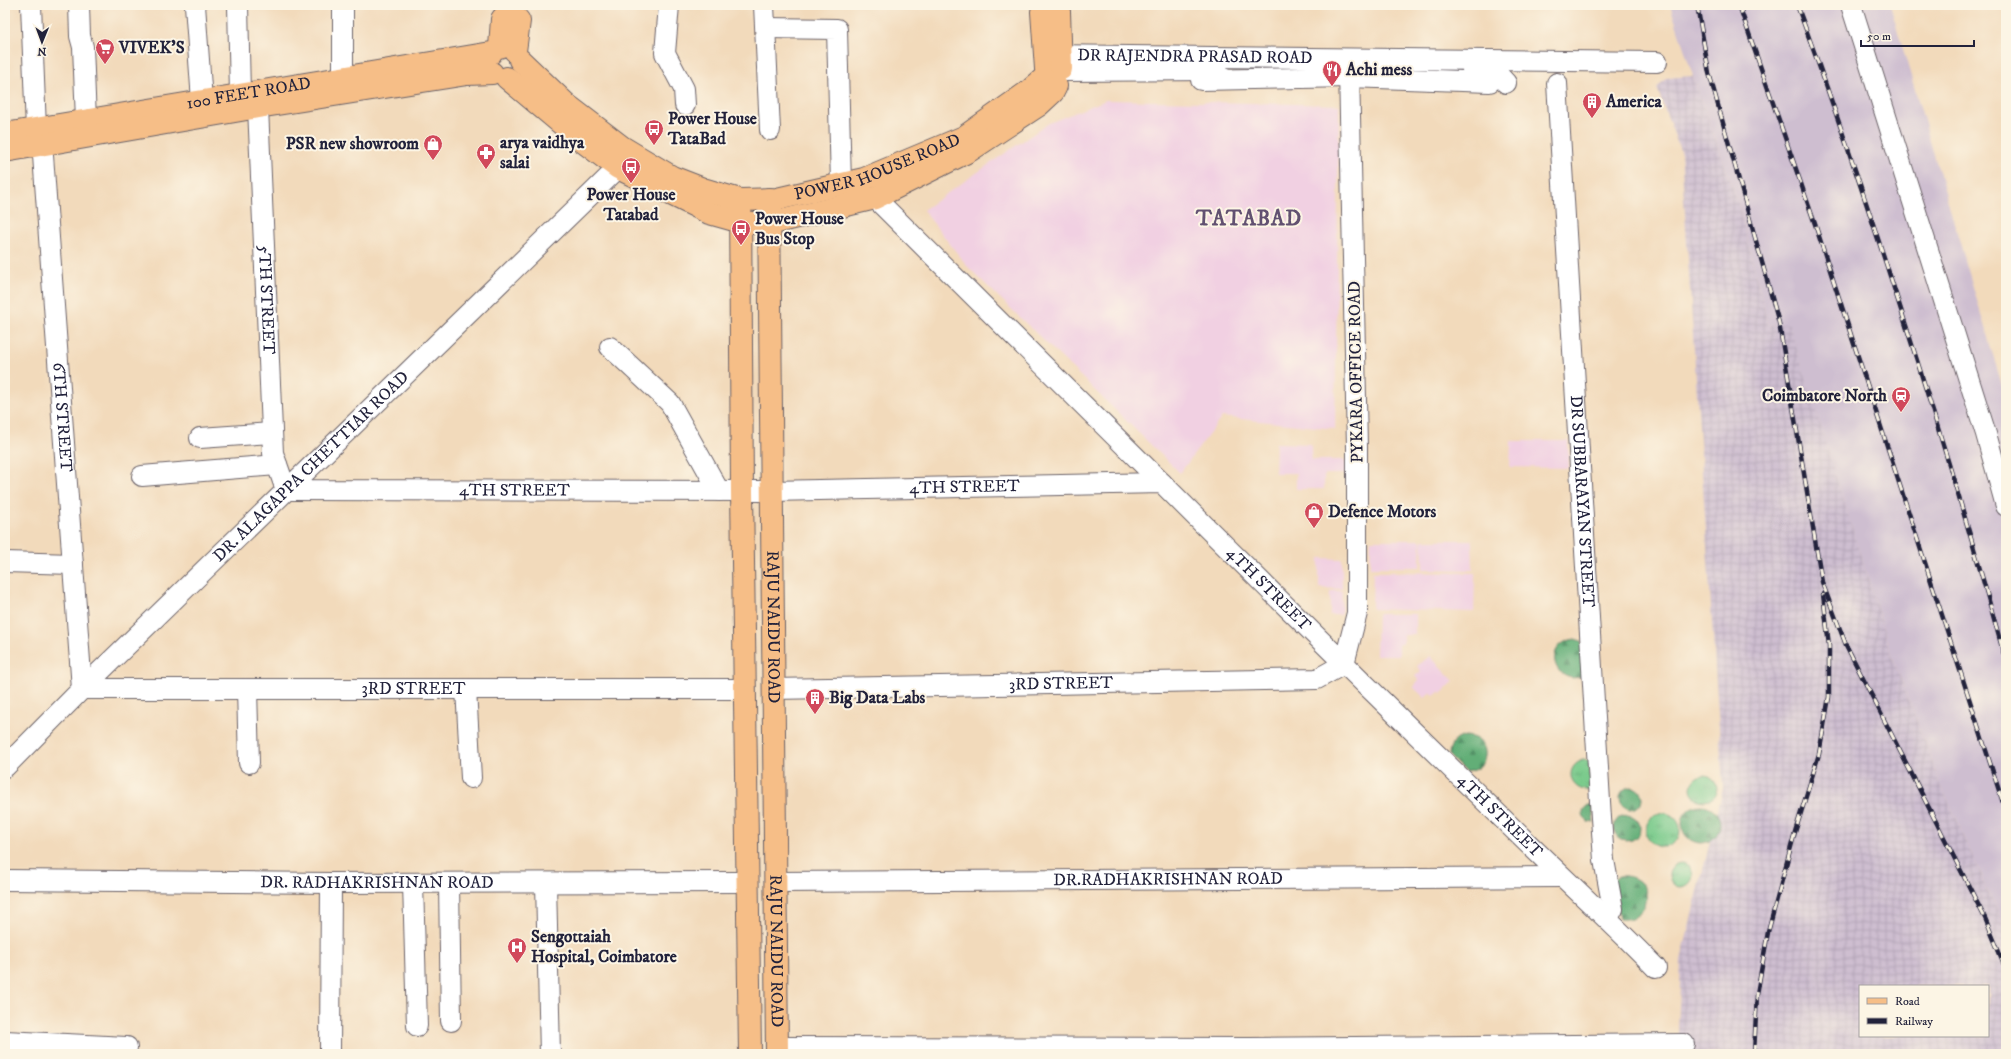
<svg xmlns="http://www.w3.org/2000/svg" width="2011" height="1059" viewBox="0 0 2011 1059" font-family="'IM FELL DW Pica',serif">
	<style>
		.built { fill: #f1d0e2 }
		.industrial { fill: url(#industrial-grid); fill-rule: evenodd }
		.railway { fill: #cebed0 }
		.grass { fill: url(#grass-tufts); stroke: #4e7663 }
		.forest { fill: url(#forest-firs); stroke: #426859 }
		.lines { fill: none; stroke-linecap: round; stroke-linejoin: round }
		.minor-casing { stroke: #6b6268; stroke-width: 22 }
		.major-casing { stroke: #6b6268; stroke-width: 24 }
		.minor { stroke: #fff; stroke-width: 20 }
		.major { stroke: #f6be87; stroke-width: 22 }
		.rail-casing { stroke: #22223b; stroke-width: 4.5 }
		.rail { stroke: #fcf5e5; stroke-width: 3; stroke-dasharray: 9; stroke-linecap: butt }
		.labels { text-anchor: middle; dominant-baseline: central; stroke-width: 4; stroke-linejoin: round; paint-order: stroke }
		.poi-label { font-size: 17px; font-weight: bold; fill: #22223b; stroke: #fcf5e5; text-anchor: start }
		.street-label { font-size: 17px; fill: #22223b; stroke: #fcf5e5 }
		.district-label { font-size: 21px; font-weight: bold; letter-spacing: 1px; fill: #625171; stroke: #fcf5e5 }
	</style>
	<defs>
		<pattern id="industrial-grid" width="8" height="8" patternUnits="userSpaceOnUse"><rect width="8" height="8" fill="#cebed0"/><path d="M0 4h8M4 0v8" fill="none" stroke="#b1a3b4"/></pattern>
		<pattern id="grass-tufts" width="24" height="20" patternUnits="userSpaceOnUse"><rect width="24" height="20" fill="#79ca8b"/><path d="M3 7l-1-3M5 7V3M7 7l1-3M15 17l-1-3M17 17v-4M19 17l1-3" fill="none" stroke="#68ad79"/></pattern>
		<pattern id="forest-firs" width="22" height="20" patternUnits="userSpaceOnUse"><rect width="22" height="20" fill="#62ae77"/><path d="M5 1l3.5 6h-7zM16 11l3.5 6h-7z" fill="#508d63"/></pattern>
	</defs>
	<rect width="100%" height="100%" fill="#fcf5e5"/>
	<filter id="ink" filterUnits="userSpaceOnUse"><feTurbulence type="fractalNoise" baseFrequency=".025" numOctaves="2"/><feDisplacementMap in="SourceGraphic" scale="8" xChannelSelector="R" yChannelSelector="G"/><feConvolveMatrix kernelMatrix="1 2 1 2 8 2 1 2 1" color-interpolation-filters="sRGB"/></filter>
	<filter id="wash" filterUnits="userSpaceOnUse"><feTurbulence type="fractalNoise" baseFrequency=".012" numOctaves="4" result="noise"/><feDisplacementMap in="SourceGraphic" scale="16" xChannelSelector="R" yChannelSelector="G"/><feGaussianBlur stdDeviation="0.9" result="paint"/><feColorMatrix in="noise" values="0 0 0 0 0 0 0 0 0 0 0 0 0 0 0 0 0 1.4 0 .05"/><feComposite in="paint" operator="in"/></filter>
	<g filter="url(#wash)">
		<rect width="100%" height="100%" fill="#f2dabb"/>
		<g class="built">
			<path d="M 1106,100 L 1339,105 L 1335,429 L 1222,417 L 1180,473 L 969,268 L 923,210 L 1049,123 Z"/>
			<path d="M 1511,441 L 1568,441 L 1569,468 L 1510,467 Z"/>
			<path d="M 1276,443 L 1311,444 L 1311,460 L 1345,460 L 1345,474 L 1324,474 L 1324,489 L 1296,489 L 1296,473 L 1275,473 Z"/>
			<path d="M 1371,540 L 1421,540 L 1420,567 L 1370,567 Z"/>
			<path d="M 1422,540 L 1472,540 L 1473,570 L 1423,569 Z"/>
			<path d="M 1319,558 L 1342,559 L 1342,589 L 1319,588 Z"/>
			<path d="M 1373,572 L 1475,573 L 1474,612 L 1372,609 Z"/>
			<path d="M 1330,591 L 1342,591 L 1341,615 L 1330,615 Z"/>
			<path d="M 1377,614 L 1415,614 L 1415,635 L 1403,635 L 1403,644 L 1399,644 L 1399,655 L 1376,655 Z"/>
			<path d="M 1430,656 L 1454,681 L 1442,693 L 1440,691 L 1434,696 L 1431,692 L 1425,698 L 1413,687 L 1419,681 L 1415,676 L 1421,671 L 1417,666 Z"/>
		</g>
		<path class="industrial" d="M 1693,76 L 1739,205 L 1768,325 L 1789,323 L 1890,650 L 1939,780 L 2006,931 L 2006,1054 L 1677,1054 L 1681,960 L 1723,788 L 1681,153 L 1657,88 L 1666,78 ZM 1860,986 L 1988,986 L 1988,1036 L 1860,1036 Z"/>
		<path class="railway" d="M 1670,5 L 1890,5 L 2006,399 L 2006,931 L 1939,780 L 1890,650 L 1789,324 L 1768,325 L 1739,205 L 1693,76 Z"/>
		<g class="grass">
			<path d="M 1584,760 L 1589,760 L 1591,790 C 1569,793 1563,765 1584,760 Z"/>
			<circle cx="1704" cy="788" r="13"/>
			<circle cx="1663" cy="830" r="17"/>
			<circle cx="1681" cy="875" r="12"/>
		</g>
		<g class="forest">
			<path d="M 1575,639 L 1581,641 L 1588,673 C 1557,693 1538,644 1575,639 Z"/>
			<path d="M 1465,736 C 1492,737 1492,770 1465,772 L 1449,756 C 1449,745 1454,739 1465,736 Z"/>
			<circle cx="1631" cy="798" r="11"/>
			<path d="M 1592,804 L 1594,823 L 1588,822 L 1584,818 C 1581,811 1585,805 1592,804 Z"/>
			<circle cx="1701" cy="824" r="19"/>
			<circle cx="1627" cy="828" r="13"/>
			<path d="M 1619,876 C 1656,873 1655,922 1620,919 L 1613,879 Z"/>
		</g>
	</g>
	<g filter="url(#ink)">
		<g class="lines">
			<g class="minor-casing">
				<g id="minor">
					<path d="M 31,5 L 36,129"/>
					<path d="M 79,5 L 80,36 L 83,47 L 86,120"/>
					<path d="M 195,5 L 202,101"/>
					<path d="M 238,5 L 240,94"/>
					<path d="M 669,5 L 665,53 L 684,89 L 685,105"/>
					<path d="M 764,5 L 770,130"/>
					<path d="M 1851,5 L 1986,434 L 2006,506"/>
					<path d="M 343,7 L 343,77"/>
					<path d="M 766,28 L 837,29 L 841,185"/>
					<path id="s1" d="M 1045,55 L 1657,62"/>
					<path d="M 1472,70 L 1495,71 L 1506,83"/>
					<path d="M 1062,71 L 1218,70"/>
					<path d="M 1201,80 L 1349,77 L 1490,82"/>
					<path id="s2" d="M 1557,83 L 1601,818 L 1604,860 L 1613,909 L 1608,918"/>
					<path id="s3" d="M 258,107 L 273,453 L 286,490 L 771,491 L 1162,483 C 1273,594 1386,705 1499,815 C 1551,867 1605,915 1656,968"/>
					<path id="s4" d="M 41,128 L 82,689 L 745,689"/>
					<path d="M 875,198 L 1162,483"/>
					<path d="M 610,347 L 670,403 L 719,491"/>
					<path d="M 200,438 L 272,433"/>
					<path d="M 142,476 L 277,465"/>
					<path d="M 5,562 L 73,564"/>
					<path d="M 247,689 L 249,763"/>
					<path d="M 466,689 L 471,778"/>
					<path id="s5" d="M 773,689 L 1317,679 L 1344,664 L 1357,613 L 1357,447 L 1349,69"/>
					<path id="s6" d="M 5,767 L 82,689 L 618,168"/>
					<path id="s7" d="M 5,880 L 331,883 L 748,882"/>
					<path id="s8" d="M 775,882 L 1561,877"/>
					<path d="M 413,883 L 417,1026"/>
					<path d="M 449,883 L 451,1021"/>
					<path d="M 546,883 L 550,1054"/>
					<path d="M 5,1041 L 127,1047 L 126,1054"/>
					<path d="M 777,1047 L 1250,1048 L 1684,1044"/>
					<path d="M 330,1054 L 331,883"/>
				</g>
			</g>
			<g class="major-casing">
				<g id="major">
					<path d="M 1045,5 L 1042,12 L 1046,69"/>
					<path d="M 1055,5 L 1059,12 L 1061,69"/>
					<path d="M 510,10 L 519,21 L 515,51"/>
					<path d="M 500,47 L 502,19 L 510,10"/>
					<path id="s9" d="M 520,60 L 566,104 L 622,147 L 672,177 L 703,189 L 740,200 L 777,199 L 864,179 L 964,137 L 1029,91 L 1044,78"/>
					<path d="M 507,78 L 582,141 L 618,168 L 709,213 L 741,222 L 769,224 L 875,198 L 969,151 L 1039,105 L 1053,92 L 1056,86"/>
					<path id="s10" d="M 5,134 L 491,53"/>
					<path d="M 5,151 L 258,107 L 467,74 L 492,73"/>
					<path id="s11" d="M 769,199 L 777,1054"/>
					<path d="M 740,200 L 742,491 L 750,1054"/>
				</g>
			</g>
			<use href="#minor" class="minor"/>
			<use href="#major" class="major"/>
			<g class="rail-casing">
				<g id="rail">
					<path d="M 1697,5 L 1709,73 L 1779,323 L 1822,582 L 1846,645 L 1985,918 L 2006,969"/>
					<path d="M 1739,5 L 1815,224 L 2006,812"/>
					<path d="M 1797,5 C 1835,107 1869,210 1902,313 C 1939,429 1974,545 2006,662"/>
					<path d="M 1754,1054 L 1757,994 L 1768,932 L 1795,832 L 1819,754 L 1829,697 L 1829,646 L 1823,594"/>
				</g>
			</g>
			<use href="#rail" class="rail"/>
		</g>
	</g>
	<defs>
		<g id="supermarket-pin" transform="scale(1)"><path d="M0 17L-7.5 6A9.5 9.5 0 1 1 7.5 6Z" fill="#d1495b" stroke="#fcf5e5"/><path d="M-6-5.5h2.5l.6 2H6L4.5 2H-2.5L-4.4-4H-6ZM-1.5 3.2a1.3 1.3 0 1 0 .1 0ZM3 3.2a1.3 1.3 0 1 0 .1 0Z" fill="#fff"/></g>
		<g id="restaurant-pin" transform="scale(1)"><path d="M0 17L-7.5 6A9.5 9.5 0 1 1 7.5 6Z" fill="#d1495b" stroke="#fcf5e5"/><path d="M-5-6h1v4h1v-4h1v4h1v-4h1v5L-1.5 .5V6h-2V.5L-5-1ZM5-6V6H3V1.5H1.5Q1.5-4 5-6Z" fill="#fff"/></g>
		<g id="building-pin" transform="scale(1)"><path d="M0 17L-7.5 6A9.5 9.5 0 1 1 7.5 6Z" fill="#d1495b" stroke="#fcf5e5"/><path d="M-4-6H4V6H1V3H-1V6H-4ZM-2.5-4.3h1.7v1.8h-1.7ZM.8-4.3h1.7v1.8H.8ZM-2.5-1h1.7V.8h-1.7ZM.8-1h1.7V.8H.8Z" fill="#fff"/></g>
		<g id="bus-pin" transform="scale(1)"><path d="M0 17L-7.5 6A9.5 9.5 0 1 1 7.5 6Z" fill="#d1495b" stroke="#fcf5e5"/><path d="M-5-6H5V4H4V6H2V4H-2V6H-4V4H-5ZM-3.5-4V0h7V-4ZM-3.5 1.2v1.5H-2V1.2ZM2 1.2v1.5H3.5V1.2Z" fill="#fff"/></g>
		<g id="shop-pin" transform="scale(1)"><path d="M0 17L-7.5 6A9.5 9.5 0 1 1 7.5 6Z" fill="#d1495b" stroke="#fcf5e5"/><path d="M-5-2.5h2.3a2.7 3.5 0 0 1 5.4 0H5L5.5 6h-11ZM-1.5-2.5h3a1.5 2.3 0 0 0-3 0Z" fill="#fff"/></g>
		<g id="pharmacy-pin" transform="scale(1)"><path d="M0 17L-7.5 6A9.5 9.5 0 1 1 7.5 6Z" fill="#d1495b" stroke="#fcf5e5"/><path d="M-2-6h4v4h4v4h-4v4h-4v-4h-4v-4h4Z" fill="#fff"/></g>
		<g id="station-pin" transform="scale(1)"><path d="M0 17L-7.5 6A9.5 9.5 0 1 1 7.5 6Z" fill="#d1495b" stroke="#fcf5e5"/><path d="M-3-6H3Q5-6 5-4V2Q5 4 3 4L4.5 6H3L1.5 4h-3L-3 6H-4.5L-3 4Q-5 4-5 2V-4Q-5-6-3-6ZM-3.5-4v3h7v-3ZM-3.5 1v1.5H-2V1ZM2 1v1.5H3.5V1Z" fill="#fff"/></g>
		<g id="hospital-pin" transform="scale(1)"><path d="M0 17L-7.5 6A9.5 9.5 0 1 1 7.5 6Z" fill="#d1495b" stroke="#fcf5e5"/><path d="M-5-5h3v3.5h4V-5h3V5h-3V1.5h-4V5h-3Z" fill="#fff"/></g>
	</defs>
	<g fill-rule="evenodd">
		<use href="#supermarket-pin" x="105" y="48"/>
		<use href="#restaurant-pin" x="1332" y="70"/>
		<use href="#building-pin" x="1592" y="102"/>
		<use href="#bus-pin" x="654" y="129"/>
		<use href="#shop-pin" x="433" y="144"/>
		<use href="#pharmacy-pin" x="486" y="153"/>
		<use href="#bus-pin" x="631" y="167"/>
		<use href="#bus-pin" x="741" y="229"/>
		<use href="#station-pin" x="1901" y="396"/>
		<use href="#shop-pin" x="1314" y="512"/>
		<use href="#building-pin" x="815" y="698"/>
		<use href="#hospital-pin" x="517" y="947"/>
	</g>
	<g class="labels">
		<g class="poi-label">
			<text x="119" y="48">VIVEK'S</text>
			<text x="1346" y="70">Achi mess</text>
			<text x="1606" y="102">America</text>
			<text x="668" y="119">Power House<tspan x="668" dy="20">TataBad</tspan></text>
			<text x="500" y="143">arya vaidhya<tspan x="500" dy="20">salai</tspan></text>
			<text x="419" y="144" text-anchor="end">PSR new showroom</text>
			<text x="631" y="195" text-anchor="middle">Power House<tspan x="631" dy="20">Tatabad</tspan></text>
			<text x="755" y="219">Power House<tspan x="755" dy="20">Bus Stop</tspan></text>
			<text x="1887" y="396" text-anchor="end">Coimbatore North</text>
			<text x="1328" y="512">Defence Motors</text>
			<text x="829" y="698">Big Data Labs</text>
			<text x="531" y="937">Sengottaiah<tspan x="531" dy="20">Hospital, Coimbatore</tspan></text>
		</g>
		<g class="street-label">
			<text stroke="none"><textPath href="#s1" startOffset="150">DR RAJENDRA PRASAD ROAD</textPath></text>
			<text stroke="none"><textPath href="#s10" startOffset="247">100 FEET ROAD</textPath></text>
			<text stroke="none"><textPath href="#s9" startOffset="407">POWER HOUSE ROAD</textPath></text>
			<text stroke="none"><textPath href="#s3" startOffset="193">5TH STREET</textPath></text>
			<text transform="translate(1356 372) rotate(-91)">PYKARA OFFICE ROAD</text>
			<text stroke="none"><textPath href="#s4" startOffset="290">6TH STREET</textPath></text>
			<text stroke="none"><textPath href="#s6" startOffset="429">DR. ALAGAPPA CHETTIAR ROAD</textPath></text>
			<text stroke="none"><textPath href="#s3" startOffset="1064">4TH STREET</textPath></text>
			<text stroke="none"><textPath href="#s3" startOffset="614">4TH STREET</textPath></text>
			<text stroke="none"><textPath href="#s2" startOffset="419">DR SUBBARAYAN STREET</textPath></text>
			<text stroke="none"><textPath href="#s3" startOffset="1412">4TH STREET</textPath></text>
			<text stroke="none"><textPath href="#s11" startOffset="428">RAJU NAIDU ROAD</textPath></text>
			<text stroke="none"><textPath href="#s5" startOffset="288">3RD STREET</textPath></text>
			<text stroke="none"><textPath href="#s4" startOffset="894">3RD STREET</textPath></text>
			<text stroke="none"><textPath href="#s3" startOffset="1736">4TH STREET</textPath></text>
			<text stroke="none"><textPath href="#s8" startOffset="393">DR.RADHAKRISHNAN ROAD</textPath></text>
			<text stroke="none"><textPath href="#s7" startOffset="372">DR. RADHAKRISHNAN ROAD</textPath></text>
			<text stroke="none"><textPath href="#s11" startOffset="752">RAJU NAIDU ROAD</textPath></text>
		</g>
		<g class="district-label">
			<text x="1249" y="219">TATABAD</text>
		</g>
	</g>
	<rect width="2011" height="1059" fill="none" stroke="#fcf5e5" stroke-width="20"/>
	<rect x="1859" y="985" width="130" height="52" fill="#fcf5e5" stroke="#a5a1a1"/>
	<rect x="1867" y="998" width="20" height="6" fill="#f6be87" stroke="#a5a1a1"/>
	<text x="1895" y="1005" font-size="12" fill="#22223b">Road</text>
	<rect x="1867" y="1018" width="20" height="6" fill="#22223b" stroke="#a5a1a1"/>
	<text x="1895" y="1025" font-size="12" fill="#22223b">Railway</text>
	<g transform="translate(42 42) rotate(181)" stroke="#fcf5e5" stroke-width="3" paint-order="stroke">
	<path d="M0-3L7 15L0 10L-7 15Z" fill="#22223b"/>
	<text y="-6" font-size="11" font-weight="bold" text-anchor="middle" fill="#22223b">N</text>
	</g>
	<path d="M1861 40v6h113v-6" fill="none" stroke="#22223b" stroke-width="2"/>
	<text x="1867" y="40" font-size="12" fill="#22223b" stroke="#fcf5e5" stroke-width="3" paint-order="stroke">50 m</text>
</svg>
